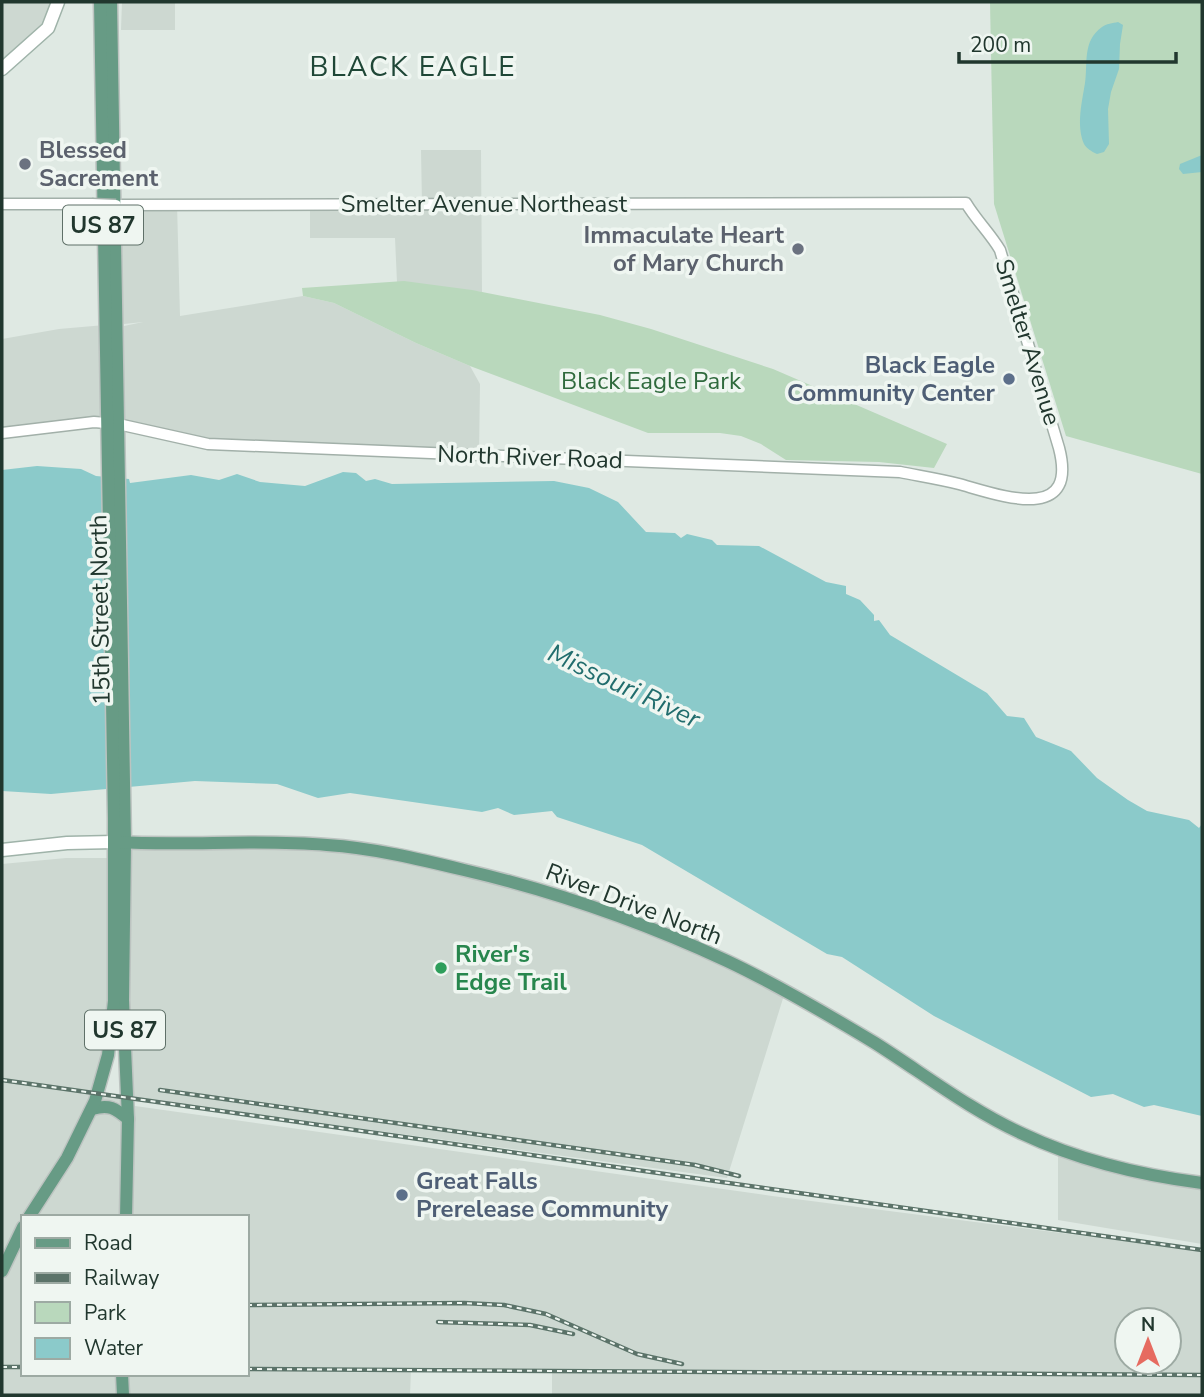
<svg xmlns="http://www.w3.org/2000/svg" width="1204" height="1397" viewBox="0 0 1204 1397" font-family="'Nunito Sans',sans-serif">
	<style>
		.built { fill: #cdd8d1; fill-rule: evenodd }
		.green { fill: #b9d8bc }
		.water { fill: #8bcaca }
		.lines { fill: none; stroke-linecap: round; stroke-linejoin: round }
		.tertiary-casing { stroke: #a2b0a9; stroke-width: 13 }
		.secondary-casing { stroke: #9fb3a9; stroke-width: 15 }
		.primary-casing { stroke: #bcc3c0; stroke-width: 15 }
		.tertiary { stroke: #fff; stroke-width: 10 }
		.secondary { stroke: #fff; stroke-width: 12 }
		.primary { stroke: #679b85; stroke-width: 12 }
		.rail-casing { stroke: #5b7369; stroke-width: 4.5 }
		.rail { stroke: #eff6f1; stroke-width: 2; stroke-dasharray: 5; stroke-linecap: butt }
		.tertiary-bridge-casing { stroke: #a2b0a9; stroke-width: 13; stroke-linecap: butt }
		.tertiary-bridge { stroke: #fff; stroke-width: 10 }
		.worship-dot { fill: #6b7280; stroke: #eff6f1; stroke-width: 2.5 }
		.service-dot { fill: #5c6f8a; stroke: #eff6f1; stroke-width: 2.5 }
		.leisure-dot { fill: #2e9e5b; stroke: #eff6f1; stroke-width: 2.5 }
		.labels { text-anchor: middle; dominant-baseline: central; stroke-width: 7; stroke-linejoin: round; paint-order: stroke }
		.shield { fill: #eff6f1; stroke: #5f7068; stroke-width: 2 }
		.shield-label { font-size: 23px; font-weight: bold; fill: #21372e }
		.worship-label { font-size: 24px; font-weight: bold; fill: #5b616d; stroke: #eff6f1; text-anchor: start }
		.street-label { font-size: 24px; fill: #21372e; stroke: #eff6f1 }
		.service-label { font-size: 24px; font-weight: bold; fill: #4e5e75; stroke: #eff6f1; text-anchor: end }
		.park-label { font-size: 24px; fill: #2f6a3d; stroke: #eff6f1 }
		.leisure-label { font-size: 24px; font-weight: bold; fill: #27864d; stroke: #eff6f1; text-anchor: start }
		.water-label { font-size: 26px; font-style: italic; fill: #216d6d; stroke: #eff6f1 }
		.quarter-label { font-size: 28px; letter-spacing: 2px; fill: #1f4737; stroke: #eff6f1 }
	</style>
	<rect width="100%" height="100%" fill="#dfe9e3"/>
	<g class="built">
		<path d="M 2,2 L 58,2 L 55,13 L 2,68 Z"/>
		<path d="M 122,2 L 175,2 L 175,30 L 121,30 Z"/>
		<path d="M 421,150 L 481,150 L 482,292 L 397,282 L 395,238 L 310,238 L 310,204 L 422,204 Z"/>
		<path d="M 177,204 L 180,316 L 303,296 L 334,303 L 416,343 L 470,366 L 480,384 L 479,455 L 208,444 L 123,425 L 124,326 L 143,322 L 124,324 L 118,312 L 116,205 Z"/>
		<path d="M 105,325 L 107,423 L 2,433 L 2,339 L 59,329 Z"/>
		<path d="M 246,841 L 407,856 L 596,907 L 785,992 L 727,1178 L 128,1097 L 128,1105 L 772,1196 L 1202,1251 L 1202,1395 L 552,1395 L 552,1371 L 411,1370 L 410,1395 L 124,1395 L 124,1374 L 247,1374 L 247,1217 L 23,1217 L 23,1374 L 122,1374 L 123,1395 L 2,1395 L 2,864 L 66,858 L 114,858 L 114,1001 L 99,1094 L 127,1097 L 125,843 ZM 1127,1320 L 1169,1320 L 1169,1362 L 1127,1362 Z"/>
		<path d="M 1058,1149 L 1202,1183 L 1202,1244 L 1058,1220 Z"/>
	</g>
	<g class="green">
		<path d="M 990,2 L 1202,2 L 1202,474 L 1066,436 L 994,204 Z"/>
		<path d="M 404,281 L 472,290 L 600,315 L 651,329 L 773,369 L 947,444 L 934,468 L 879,462 L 786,460 L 761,444 L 741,436 L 720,433 L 648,433 L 470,366 L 416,343 L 334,303 L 303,296 L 302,288 Z"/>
	</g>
	<g class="water">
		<path d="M 1118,22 L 1123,25 L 1120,44 L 1119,69 L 1111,92 L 1108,109 L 1109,144 L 1104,152 L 1097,154 C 1091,151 1087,149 1084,144 C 1076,125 1082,102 1085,83 C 1088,64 1082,41 1102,27 C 1106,24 1113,23 1118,22 Z"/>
		<path d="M 1202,155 L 1202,172 L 1183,174 L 1179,169 L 1180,164 Z"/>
		<path d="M 37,466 L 81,469 L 96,476 L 129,479 L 130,483 L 191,475 L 219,480 L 237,474 L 260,482 L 305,486 L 343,472 L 356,473 L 366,481 L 375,479 L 392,484 L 554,481 L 589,488 L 618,502 L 646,532 L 675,533 L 681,538 L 687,534 L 712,540 L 717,545 L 759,546 L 826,582 L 846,586 L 846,594 L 860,600 L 874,615 L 874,621 L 879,620 L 890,635 L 987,693 L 1007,716 L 1024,718 L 1036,737 L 1071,751 L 1097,778 L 1128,800 L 1147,811 L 1189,820 L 1199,828 L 1202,824 L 1202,1116 L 1154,1105 L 1144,1107 L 1113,1094 L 1091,1097 L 934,1016 L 842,957 L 827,954 L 642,845 L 557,817 L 552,811 L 514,815 L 498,808 L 482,812 L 350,793 L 318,798 L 277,784 L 195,781 L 51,794 L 2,791 L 2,470 Z"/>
	</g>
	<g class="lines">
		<g class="tertiary-casing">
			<g id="tertiary">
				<path d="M 2,204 L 92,204"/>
				<path d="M 2,433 L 94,422 L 118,424 L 208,444 L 900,472 C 920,476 940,479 959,484 C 999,495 1079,525 1059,448 L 1000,250 C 990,233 976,220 966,203 L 116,205"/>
			</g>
		</g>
		<g class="secondary-casing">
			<g id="secondary">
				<path d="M 2,69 L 48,28 L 58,2"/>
				<path d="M 2,850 L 67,843 L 114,842"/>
			</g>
		</g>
		<g class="primary-casing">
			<g id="primary">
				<path d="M 111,2 L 125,843 L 123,1000 L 128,1119 L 126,1217"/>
				<path d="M 117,842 C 187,846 257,839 327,845 C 373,848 419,859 464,870 C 554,891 643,922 727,961 C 778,985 827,1014 875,1043 C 924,1074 970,1110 1023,1134 C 1080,1161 1140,1175 1202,1183"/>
				<path d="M 92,1109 C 109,1104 115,1108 128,1119"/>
				<path d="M 29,1217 L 67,1158 L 95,1101 L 108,1055 L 114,1001 L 114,818 L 100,2"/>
				<path d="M 2,1271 L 23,1227"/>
				<path d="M 122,1374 L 123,1395"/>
			</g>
		</g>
		<use href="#tertiary" class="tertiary"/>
		<use href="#secondary" class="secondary"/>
		<use href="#primary" class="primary"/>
		<g class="rail-casing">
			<g id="rail">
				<path d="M 2,1080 L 1202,1250"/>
				<path d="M 160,1090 L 695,1165 L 739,1176"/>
				<path d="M 247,1305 L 464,1303 L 504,1305 L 546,1314 L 637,1354 L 682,1364"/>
				<path d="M 438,1322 L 530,1325 L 573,1334"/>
				<path d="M 2,1367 L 23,1367"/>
				<path d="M 247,1369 L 1202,1375"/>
			</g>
		</g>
		<use href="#rail" class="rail"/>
		<g class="tertiary-bridge-casing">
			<path id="tertiary-bridge" d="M 92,204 L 116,205"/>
		</g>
		<use href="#tertiary-bridge" class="tertiary-bridge"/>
	</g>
	<g class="worship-dot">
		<circle cx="25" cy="164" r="7"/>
		<circle cx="798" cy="249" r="7"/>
	</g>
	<g class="service-dot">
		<circle cx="1009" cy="379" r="7"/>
		<circle cx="402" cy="1195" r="7"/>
	</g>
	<circle class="leisure-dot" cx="441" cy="968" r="7"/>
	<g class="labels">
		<g class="shield">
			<rect x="63" y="205.5" width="80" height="39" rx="5"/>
			<rect x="85" y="1010.5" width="80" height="39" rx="5"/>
		</g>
		<g class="shield-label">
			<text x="103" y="225">US 87</text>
			<text x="125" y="1030">US 87</text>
		</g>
		<g class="worship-label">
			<text x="39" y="150">Blessed<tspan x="39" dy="28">Sacrement</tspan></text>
			<text x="784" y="235" text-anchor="end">Immaculate Heart<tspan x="784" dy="28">of Mary Church</tspan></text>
		</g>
		<g class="street-label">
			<text x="484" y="204">Smelter Avenue Northeast</text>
			<text transform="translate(1028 342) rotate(73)">Smelter Avenue</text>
			<text transform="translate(530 457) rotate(2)">North River Road</text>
			<text transform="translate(100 610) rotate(-91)">15th Street North</text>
			<text transform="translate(634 904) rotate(21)">River Drive North</text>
		</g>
		<g class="service-label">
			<text x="995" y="365">Black Eagle<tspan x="995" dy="28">Community Center</tspan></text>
			<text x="416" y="1181" text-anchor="start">Great Falls<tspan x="416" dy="28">Prerelease Community</tspan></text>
		</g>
		<g class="park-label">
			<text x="651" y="381">Black Eagle Park</text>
		</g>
		<g class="leisure-label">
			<text x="455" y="954">River's<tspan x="455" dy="28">Edge Trail</tspan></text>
		</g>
		<g class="water-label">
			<text transform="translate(624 686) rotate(25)">Missouri River</text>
		</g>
		<g class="quarter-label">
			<text x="413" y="67">BLACK EAGLE</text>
		</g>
	</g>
	<rect width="1204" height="1397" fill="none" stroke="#21372e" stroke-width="7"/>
	<rect x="21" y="1215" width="228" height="161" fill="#eff6f1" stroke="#9daaa3" stroke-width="2"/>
	<rect x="35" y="1238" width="35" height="10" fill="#679b85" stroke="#9daaa3" stroke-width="2"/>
	<text x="84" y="1250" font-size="21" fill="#21372e">Road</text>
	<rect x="35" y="1273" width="35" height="10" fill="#5b7369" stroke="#9daaa3" stroke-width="2"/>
	<text x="84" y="1285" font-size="21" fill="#21372e">Railway</text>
	<rect x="35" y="1302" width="35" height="21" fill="#b9d8bc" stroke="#9daaa3" stroke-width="2"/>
	<text x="84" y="1320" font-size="21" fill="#21372e">Park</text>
	<rect x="35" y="1338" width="35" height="21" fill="#8bcaca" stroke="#9daaa3" stroke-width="2"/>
	<text x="84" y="1355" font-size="21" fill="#21372e">Water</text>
	<g transform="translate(1148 1341)"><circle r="33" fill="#eff6f1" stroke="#9daaa3" stroke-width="2"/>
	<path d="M0-5L12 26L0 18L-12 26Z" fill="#e66b60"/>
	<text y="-10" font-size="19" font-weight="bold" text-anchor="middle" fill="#21372e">N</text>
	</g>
	<path d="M959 52v10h217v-10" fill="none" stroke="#21372e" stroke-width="3.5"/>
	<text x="970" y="52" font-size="21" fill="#21372e" stroke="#eff6f1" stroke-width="5" paint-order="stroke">200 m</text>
</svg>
